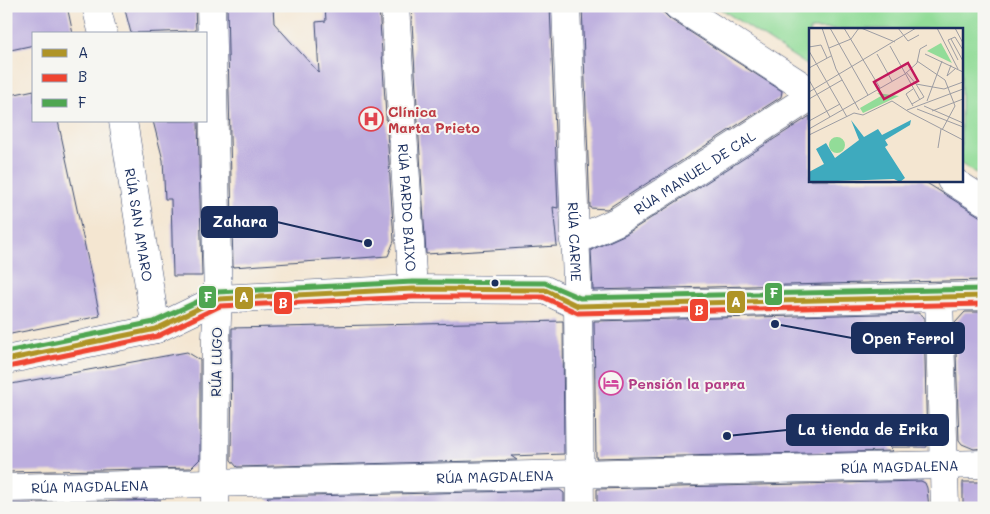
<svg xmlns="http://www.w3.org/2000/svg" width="990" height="514" viewBox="0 0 990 514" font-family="Mali,sans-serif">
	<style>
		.green { fill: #92dc98; stroke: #56867b }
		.building { fill: #bcadde }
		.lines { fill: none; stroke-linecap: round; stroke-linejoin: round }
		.street-casing { stroke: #3c4a6f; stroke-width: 29 }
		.street { stroke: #fff; stroke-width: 28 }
		.bus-1-casing { stroke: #f6f6f2; stroke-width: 9 }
		.bus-2-casing { stroke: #f6f6f2; stroke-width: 9 }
		.bus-3-casing { stroke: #f6f6f2; stroke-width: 9 }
		.bus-1 { stroke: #af9427; stroke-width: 5 }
		.bus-2 { stroke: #ef4430; stroke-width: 5 }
		.bus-3 { stroke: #4fa651; stroke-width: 5 }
		.bus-dot { fill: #1b2f5e; stroke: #f6f6f2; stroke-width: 2 }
		.labels { text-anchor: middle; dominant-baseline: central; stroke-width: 4; stroke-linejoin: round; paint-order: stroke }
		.health-label { font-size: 14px; font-weight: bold; fill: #be3a42; stroke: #f6f6f2; text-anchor: start }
		.street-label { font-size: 14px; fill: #1b2f5e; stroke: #f6f6f2 }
		.hotel-label { font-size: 14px; font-weight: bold; fill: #b23c85; stroke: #f6f6f2; text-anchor: start }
		.inset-road { fill: none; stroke: #9d9da3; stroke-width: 1 }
		.view { fill: #c2185b; fill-opacity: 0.15; stroke: #c2185b; stroke-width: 2.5 }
		.inset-edge { fill: none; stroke: #1b2f5e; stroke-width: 2.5 }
		.leader { fill: none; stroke: #1b2f5e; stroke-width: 2 }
		.callout-dot { fill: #1b2f5e; stroke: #f6f6f2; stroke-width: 2 }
		.callout { fill: #1b2f5e; stroke: #1b2f5e; stroke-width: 2 }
		.callout-label { font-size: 15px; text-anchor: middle; font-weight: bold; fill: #fff }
		.line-badge { stroke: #f6f6f2; stroke-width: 2 }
		.badge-label { font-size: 14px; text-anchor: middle; font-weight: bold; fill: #fff }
	</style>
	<rect width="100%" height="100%" fill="#f6f6f2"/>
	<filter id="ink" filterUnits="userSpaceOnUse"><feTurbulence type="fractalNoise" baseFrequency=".02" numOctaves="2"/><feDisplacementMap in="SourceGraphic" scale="10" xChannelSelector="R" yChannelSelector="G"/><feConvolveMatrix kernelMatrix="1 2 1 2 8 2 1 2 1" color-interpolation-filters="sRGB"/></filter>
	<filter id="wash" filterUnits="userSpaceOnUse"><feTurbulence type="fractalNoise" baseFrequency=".0096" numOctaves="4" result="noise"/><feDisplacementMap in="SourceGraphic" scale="20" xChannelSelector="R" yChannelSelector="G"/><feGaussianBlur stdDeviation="1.12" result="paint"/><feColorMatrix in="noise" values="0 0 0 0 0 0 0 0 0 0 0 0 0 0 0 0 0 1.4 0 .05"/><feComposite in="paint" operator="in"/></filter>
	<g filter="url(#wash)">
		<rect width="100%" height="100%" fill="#f4e6d1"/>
		<path class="green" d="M 716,6 L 984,6 L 984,178 L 961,164 L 961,29 L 810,29 L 810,67 Z"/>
		<g id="blocks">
			<g class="building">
				<path d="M 6,6 L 67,6 L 73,34 L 34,34 L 34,45 L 6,51 Z"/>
				<path d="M 124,6 L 195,6 L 196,31 L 131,33 Z"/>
				<path d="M 227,6 L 273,6 L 274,23 L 319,73 L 316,22 L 326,21 L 325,6 L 379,6 L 394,241 L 388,256 L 233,267 Z"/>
				<path d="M 411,6 L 550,6 L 558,208 L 553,207 L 557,246 L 426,254 Z"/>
				<path d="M 582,6 L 653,6 L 664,13 L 670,19 L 782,91 L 781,97 L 610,207 L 607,209 L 590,208 Z"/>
				<path d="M 34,90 L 34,121 L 58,121 L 100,316 L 6,335 L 6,96 Z"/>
				<path d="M 810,116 L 810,180 L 922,180 L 984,219 L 984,280 L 593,290 L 591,250 L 626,234 Z"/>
				<path d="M 153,121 L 198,121 L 202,276 L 173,276 L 171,199 L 165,199 L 163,160 Z"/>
				<path d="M 965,312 L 984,312 L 984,448 L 974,449 L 962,444 L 959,440 L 955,323 Z"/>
				<path d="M 918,313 L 924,317 L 927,447 L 889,447 L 893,451 L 596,458 L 594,321 Z"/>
				<path d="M 563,321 L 564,454 L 511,456 L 517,460 L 237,467 L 231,460 L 232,328 Z"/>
				<path d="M 187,352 L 200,360 L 200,459 L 191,468 L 6,472 L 6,385 Z"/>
				<path d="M 921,481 L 925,483 L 927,488 L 929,508 L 597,508 L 597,489 Z"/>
				<rect x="963" y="482" width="21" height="26"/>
				<path d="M 560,490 L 564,493 L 564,508 L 278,508 L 267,497 Z"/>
				<path d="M 161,500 L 153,508 L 6,508 L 6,504 Z"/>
			</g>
		</g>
	</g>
	<g filter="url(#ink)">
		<use href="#blocks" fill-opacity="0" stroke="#3c4a6f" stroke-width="1"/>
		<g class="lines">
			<g class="street-casing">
				<g id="street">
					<path d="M 96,6 L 103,34"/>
					<path d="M 211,6 L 218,299 L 216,338 L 215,508"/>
					<path id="s1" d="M 395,6 L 413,289"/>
					<path id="s2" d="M 566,6 L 578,306 L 580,508"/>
					<path d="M 678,6 L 810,91"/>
					<path id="s3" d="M 123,121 L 156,329"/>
					<path d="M 951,180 L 984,201"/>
					<path id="s4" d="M 574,241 L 618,221 L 810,97"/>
					<path d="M 939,297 L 945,508"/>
					<path d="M 6,360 L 156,329 L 218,299 L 413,289 L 545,290 L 578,306 L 984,296"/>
					<path id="s5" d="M 6,488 L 984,464"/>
				</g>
			</g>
			<use href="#street" class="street"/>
			<g class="bus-1-casing">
				<path id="bus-1" d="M 6,360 L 156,329 L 218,299 L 413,289 L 545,290 L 578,306 L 984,296"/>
			</g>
			<g class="bus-2-casing">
				<path id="bus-2" d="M 8,367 L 158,336 L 220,306 L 413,297 L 543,297 L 578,313 L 984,304"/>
			</g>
			<g class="bus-3-casing">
				<path id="bus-3" d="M 6,352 L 154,322 L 218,292 L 413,282 L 545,283 L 580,298 L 984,289"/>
			</g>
			<use href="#bus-1" class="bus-1"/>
			<use href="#bus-2" class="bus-2"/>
			<use href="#bus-3" class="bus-3"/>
		</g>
	</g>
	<defs>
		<g id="hospital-ring" transform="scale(1.25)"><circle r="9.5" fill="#f6f6f2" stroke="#e0444e" stroke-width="1.5"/><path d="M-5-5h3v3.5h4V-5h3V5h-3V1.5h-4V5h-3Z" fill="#e0444e"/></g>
		<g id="hotel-ring" transform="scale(1.25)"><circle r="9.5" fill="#f6f6f2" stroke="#d1479c" stroke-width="1.5"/><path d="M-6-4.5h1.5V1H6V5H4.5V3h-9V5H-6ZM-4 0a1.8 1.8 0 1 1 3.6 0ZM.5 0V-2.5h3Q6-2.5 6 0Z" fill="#d1479c"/></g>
	</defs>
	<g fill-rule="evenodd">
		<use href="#hospital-ring" x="371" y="119"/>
		<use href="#hotel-ring" x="611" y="383"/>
	</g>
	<circle class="bus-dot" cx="495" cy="283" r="4.5"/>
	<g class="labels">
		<g class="health-label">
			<text x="388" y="111">Clínica<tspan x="388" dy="16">Marta Prieto</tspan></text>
		</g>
		<g class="street-label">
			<text stroke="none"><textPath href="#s4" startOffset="139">RÚA MANUEL DE CAL</textPath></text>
			<text stroke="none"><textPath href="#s1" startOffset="202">RÚA PARDO BAIXO</textPath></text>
			<text stroke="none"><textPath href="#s3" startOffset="105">RÚA SAN AMARO</textPath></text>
			<text stroke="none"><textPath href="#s2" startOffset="236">RÚA CARME</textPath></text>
			<text transform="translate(216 362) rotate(-89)">RÚA LUGO</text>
			<text stroke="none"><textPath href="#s5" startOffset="894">RÚA MAGDALENA</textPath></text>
			<text stroke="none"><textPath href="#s5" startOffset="489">RÚA MAGDALENA</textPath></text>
			<text stroke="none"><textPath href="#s5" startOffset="84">RÚA MAGDALENA</textPath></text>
		</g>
		<g class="hotel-label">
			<text x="628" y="383">Pensión la parra</text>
		</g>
	</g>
	<g transform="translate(809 28)">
		<rect width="154" height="154" fill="#f4e6d1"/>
		<path d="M 132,15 L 143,35 L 118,23 ZM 68,65 L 90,68 L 54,85 L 51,80 L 72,68 ZM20 117a8 8 0 1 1 16 0a8 8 0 1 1-16 0Z" fill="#92dc98"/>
		<path d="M 42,92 L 55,109 L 69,101 L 73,107 L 102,92 L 101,97 L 76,112 L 79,117 L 76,119 L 96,150 L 91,154 L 85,151 L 0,154 L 0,144 L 15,136 L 7,121 L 17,115 L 26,130 L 50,112 Z" fill="#3eaabe"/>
		<path class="inset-road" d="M 13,0 L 27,41 L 50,82M 21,0 L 59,67M 35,0 L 71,60M 52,0 L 86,14M 89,0 L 99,13 L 110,7M 128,0 L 149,41M 146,0 L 154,15M 142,11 L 154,33M 81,18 L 111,72M 0,19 L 12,17 L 18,30M 20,20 L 42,11 L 50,0M 0,23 L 38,89M 68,26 L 83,53M 116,26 L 154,44M 149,32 L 139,12 L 146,9 L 154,22M 108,33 L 136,52 L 146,78 L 133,102M 142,37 L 138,48 L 147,40M 0,40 L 22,28M 97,44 L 107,56 L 135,61 L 154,54M 0,52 L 21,89M 0,64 L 107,0M 0,71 L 33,52M 118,73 L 133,33M 103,76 L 115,69 L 107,56M 104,78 L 97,66 L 104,61M 115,78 L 154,95M 108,81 L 154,99M 98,82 L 154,61M 123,83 L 154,71M 100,84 L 154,112M 54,87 L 83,73 L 100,84M 0,93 L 31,76M 0,101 L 96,46 L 108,35 L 111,21 L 118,17M 0,107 L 45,85 L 54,87M 129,120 L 132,101"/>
		<path class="view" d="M 99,35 L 109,53 L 75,71 L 65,54 Z"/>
		<rect width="154" height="154" class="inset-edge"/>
	</g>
	<path class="leader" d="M368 243L277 222M775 324L852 338M727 436L787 430"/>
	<g class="callout-dot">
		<circle cx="368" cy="243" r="5"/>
		<circle cx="775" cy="324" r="5"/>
		<circle cx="727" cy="436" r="5"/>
	</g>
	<g class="callout">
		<rect x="202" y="207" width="75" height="30" rx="5"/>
		<rect x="852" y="323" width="112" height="30" rx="5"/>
		<rect x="787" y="415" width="161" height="30" rx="5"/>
	</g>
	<g class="callout-label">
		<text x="240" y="227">Zahara</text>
		<text x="908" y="344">Open Ferrol</text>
		<text x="868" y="435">La tienda de Erika</text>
	</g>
	<g class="line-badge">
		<rect x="764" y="282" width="19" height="24" rx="5" fill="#4fa651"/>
		<rect x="198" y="285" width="19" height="24" rx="5" fill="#4fa651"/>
		<rect x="234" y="286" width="20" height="24" rx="5" fill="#af9427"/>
		<rect x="726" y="290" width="20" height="24" rx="5" fill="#af9427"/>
		<rect x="273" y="291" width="20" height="24" rx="5" fill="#ef4430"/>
		<rect x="689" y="298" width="20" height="24" rx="5" fill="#ef4430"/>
	</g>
	<g class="badge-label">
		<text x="774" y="298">F</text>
		<text x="208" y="302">F</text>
		<text x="244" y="302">A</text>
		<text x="736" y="307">A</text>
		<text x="283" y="308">B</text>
		<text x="699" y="315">B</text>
	</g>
	<rect width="990" height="514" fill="none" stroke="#f6f6f2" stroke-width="25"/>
	<rect x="32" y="32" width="175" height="90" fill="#f6f6f2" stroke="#9ea6b7"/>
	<rect x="42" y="49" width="25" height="8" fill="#af9427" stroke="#9ea6b7"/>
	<text x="78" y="58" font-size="15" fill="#1b2f5e">A</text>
	<rect x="42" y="74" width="25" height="8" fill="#ef4430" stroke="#9ea6b7"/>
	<text x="78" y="82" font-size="15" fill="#1b2f5e">B</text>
	<rect x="42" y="99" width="25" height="8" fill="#4fa651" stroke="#9ea6b7"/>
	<text x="78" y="108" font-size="15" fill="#1b2f5e">F</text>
</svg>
